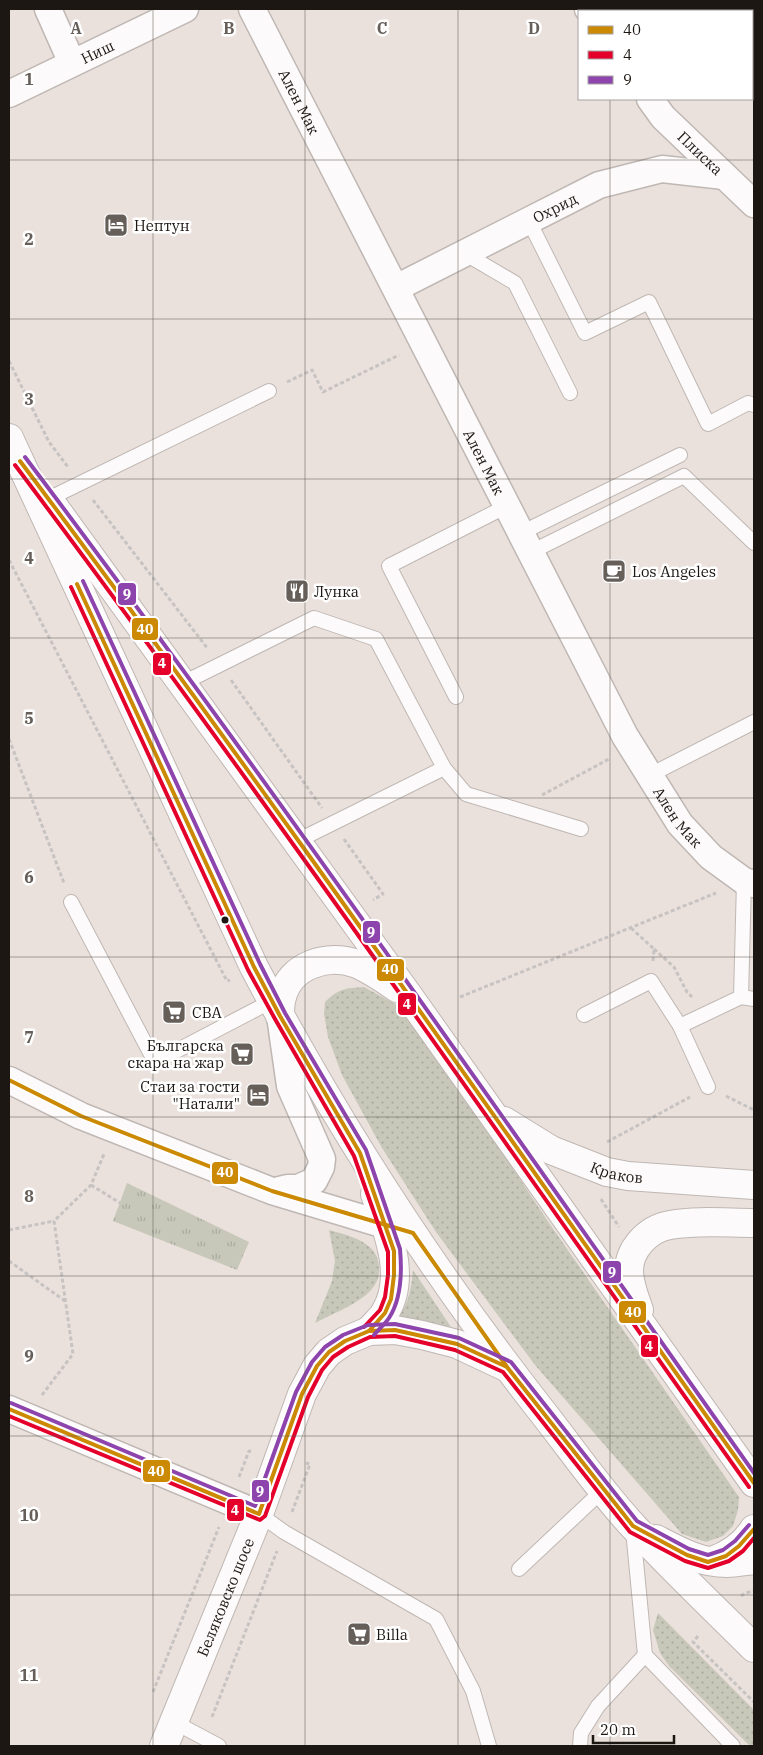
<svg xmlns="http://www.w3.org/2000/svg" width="763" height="1755" viewBox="0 0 763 1755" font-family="'IBM Plex Serif',serif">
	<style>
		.grass { fill: url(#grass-dots) }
		.park { fill: url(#park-tufts) }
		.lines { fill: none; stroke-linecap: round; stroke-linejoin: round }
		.lane-casing { stroke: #bfb7b3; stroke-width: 16 }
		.street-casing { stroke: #bfb7b3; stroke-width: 29 }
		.secondary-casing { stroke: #bfb7b3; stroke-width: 30 }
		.path { stroke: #c6c3c2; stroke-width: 3; stroke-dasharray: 4 2.5; stroke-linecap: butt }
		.lane { stroke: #fcfafa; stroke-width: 14 }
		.street { stroke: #fcfafa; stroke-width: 26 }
		.secondary { stroke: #fcfafa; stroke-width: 28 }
		.bus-1-casing { stroke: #fff; stroke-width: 8 }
		.bus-2-casing { stroke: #fff; stroke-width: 8 }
		.bus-3-casing { stroke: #fff; stroke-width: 8 }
		.bus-1 { stroke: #cb8904; stroke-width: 4 }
		.bus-2 { stroke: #e4002b; stroke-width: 4 }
		.bus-3 { stroke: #8e44ad; stroke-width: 4 }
		.grid { fill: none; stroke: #655e59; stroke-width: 1; stroke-opacity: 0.55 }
		.bus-dot { fill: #1d1713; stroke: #fff; stroke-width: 2 }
		.labels { text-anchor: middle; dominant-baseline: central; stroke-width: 5; stroke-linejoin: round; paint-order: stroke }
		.street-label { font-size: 15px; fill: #1d1713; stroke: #fff }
		.poi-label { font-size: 15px; fill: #1d1713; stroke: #fff; text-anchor: start }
		.grid-label { font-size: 16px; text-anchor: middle; font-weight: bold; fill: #655e59; stroke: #fff; stroke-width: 5; stroke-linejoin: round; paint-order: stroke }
		.line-badge { stroke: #fff; stroke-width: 2 }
		.badge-label { font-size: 14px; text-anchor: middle; font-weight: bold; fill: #fff }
	</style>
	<defs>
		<pattern id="grass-dots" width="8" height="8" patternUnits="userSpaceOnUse" patternTransform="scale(1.25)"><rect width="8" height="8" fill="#c7c8ba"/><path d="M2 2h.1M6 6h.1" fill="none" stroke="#aaab9f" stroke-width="1.8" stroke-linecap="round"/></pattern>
		<pattern id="park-tufts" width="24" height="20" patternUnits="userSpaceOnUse" patternTransform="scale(1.25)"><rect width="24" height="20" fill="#c7c8ba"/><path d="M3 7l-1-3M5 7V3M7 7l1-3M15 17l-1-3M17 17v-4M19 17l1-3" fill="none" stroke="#aaab9f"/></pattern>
	</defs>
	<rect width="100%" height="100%" fill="#ebe1dc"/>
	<g class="grass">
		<path d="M 364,987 L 397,1005 L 442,1061 L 547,1220 L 739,1497 L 738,1510 L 733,1526 L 723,1536 L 706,1542 L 682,1534 L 535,1365 L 436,1232 L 382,1148 L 342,1075 L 328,1037 L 324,1014 L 325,1002 C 338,989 346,988 364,987 Z"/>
		<path d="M 329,1230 C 350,1236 379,1242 379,1268 C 380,1279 374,1288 366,1295 C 351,1307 332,1314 315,1323 L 332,1281 L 335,1261 Z"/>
		<path d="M 413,1270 L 451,1327 L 420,1323 L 395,1323 C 408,1304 411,1293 413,1270 Z"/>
		<path d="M 658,1613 L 754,1710 L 754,1746 L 750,1746 L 669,1666 L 660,1653 L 653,1630 Z"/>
	</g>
	<path class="park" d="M 127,1183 L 249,1242 L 237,1270 L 113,1221 Z"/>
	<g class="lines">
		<g class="lane-casing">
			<g id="lane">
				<path d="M 752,84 L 754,86"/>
				<path d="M 529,221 L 585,333 L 649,302 L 708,424 L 748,403 L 754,405"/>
				<path d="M 464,253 L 515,283 L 570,393"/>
				<path d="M 48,499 L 269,391"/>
				<path d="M 521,533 L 680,455"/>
				<path d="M 531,552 L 684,476 L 754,543"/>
				<path d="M 183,683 L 314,618 L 376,639 L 444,768 L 466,794 L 581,829"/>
				<path d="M 456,697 L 389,566 L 507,506"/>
				<path d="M 650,775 L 754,722"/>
				<path d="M 297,841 L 444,768"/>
				<path d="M 71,902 L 155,1062 L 272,1001"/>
				<path d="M 741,997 L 754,999"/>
				<path d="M 584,1015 L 651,981 L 680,1026"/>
				<path d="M 708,1087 L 680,1026 L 741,997 L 744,881"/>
				<path d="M 259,1514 L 284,1532 L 436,1619 L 473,1691 L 489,1746"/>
				<path d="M 633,1530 L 645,1655 L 733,1746"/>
				<path d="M 519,1569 L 603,1490"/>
				<path d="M 174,1722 L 219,1746"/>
				<path d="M 580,1746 L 581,1733 L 598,1706 L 645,1655"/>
			</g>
		</g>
		<g class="street-casing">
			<g id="street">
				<path d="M 48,9 L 72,63"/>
				<path id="s1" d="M 252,9 L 625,736 L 680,824 L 711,857 L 744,881 L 754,884"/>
				<path d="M 588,9 L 590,11"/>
				<path d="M 707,11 L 710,9"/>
				<path id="s2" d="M 9,94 L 185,9"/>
				<path id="s3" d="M 650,99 L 663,117 L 754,204"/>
				<path id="s4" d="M 396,288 L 599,185 L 662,169 L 724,176"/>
				<path d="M 9,1080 L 81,1116 L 272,1191 L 405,1231"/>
				<path d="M 275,1191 L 287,1188 L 298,1188 L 314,1181 L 321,1167 L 322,1159 L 290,1086 L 280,1016"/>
				<path d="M 9,1409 L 259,1514"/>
			</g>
		</g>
		<g class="secondary-casing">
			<g id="secondary">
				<path d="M 9,438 L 254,967 C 337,1124 434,1274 544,1414 C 573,1451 602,1493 634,1527 C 672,1569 714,1608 754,1648"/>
				<path d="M 52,504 L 408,995 L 754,1483"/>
				<path d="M 280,1016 C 280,1010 280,1003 282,997 C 290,965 328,953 357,964 C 371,970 384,979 397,988"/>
				<path id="s5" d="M 504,1121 L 551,1150 L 607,1172 L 628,1176 L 754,1185"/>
				<path d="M 639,1310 C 635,1299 630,1286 629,1273 C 628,1250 647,1229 670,1225 C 697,1220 727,1223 754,1223"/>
				<path d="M 369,1331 C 374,1325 380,1320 384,1314 C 408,1278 387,1230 375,1194"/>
				<path d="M 656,1539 C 679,1551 700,1563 727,1563 C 736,1563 745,1561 754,1560"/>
				<path d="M 712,1561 C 729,1555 744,1545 754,1529"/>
				<path id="s6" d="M 164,1746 L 259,1514 L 302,1394 L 317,1366 L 329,1352 L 345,1341 L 369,1331 L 395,1330 L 422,1335 L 457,1344 L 506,1367"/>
			</g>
		</g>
		<g class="path">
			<path d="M 9,361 L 49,442 L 68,467"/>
			<path d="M 287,382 L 312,370 L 323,392 L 399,355"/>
			<path d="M 93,500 L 208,649"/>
			<path d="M 9,560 L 227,981 L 230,980"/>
			<path d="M 231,680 L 322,808"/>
			<path d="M 9,739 L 64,883"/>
			<path d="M 542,795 L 609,759"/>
			<path d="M 344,839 L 383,894 L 373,900"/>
			<path d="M 631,928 L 654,949 L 653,961"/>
			<path d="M 654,949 L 674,967 L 687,992 L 692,997"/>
			<path d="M 460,997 L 716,893"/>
			<path d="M 726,1096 L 754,1110"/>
			<path d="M 607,1142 L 690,1097"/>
			<path d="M 91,1185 L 120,1203"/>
			<path d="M 601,1199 L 619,1227"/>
			<path d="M 9,1230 L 54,1221"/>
			<path d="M 9,1261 L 65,1301"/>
			<path d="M 42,1395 L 73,1354 L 54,1221 L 91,1185 L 104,1154"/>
			<path d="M 239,1477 L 249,1451 L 253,1452"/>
			<path d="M 292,1512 L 310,1464 L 306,1463"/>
			<path d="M 741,1596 L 745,1593 L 754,1591"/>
			<path d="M 698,1636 L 693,1642 L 754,1702"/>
			<path d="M 153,1692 L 219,1527"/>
			<path d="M 212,1717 L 277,1551"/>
		</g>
		<use href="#lane" class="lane"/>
		<use href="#street" class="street"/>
		<use href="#secondary" class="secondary"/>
		<g class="bus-1-casing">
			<g id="bus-1">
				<path d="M 20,461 C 272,796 511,1141 754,1483"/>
				<path d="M 77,584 L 254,967 L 280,1016 L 360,1153 L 394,1251 L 394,1275 L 391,1299 L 385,1313 L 369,1331"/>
				<path d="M 9,1080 L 81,1116 L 272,1191 L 413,1233 L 507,1367 L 633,1526 L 687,1555 L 708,1562 L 726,1556 L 739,1546 L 754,1529"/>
				<path d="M 9,1409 L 259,1514 L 302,1394 L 317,1366 L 329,1352 L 345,1341 L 369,1331 L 395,1330 L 457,1344 L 507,1367"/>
			</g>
		</g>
		<g class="bus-2-casing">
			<g id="bus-2">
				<path d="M 15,465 C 267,800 506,1145 749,1487"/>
				<path d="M 71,587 L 248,970 L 275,1019 L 354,1156 L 388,1252 L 388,1275 L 385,1297 L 380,1310 L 364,1327"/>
				<path d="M 9,1416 L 260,1520 L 265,1516 L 308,1397 L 322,1370 L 333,1357 L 348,1347 L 370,1337 L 395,1336 L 455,1350 L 503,1372 L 630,1532 L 685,1561 L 708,1568 L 729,1561 L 743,1551 L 754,1538"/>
			</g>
		</g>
		<g class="bus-3-casing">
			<g id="bus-3">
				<path d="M 25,457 C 276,790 513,1133 754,1473"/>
				<path d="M 83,581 L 260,964 L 285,1013 L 366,1150 L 400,1249 C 402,1271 402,1298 389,1318 C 385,1324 379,1329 374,1335"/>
				<path d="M 11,1403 L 255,1506 L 296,1392 L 312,1362 L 325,1347 L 343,1335 L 368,1325 L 395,1324 L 459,1338 L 511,1362 L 637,1521 L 689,1549 L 708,1555 L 723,1550 L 735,1541 L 749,1525"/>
			</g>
		</g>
		<use href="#bus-1" class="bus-1"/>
		<use href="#bus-2" class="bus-2"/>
		<use href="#bus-3" class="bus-3"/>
	</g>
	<path class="grid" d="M 153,9 L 153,1746M 305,9 L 305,1746M 458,9 L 458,1746M 610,9 L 610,11M 610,99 L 610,1746M 9,160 L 754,160M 9,319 L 754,319M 9,479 L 754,479M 9,638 L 754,638M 9,798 L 754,798M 9,957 L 754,957M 9,1117 L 754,1117M 9,1276 L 754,1276M 9,1436 L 754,1436M 9,1595 L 754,1595"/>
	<defs>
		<g id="hotel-square" transform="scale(1.25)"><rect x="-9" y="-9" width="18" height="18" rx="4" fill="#655e59" stroke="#fff"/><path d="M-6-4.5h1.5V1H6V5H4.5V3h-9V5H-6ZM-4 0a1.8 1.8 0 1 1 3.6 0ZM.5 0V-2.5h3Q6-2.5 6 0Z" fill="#fff"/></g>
		<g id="cafe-square" transform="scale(1.25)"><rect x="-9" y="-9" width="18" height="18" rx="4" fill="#655e59" stroke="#fff"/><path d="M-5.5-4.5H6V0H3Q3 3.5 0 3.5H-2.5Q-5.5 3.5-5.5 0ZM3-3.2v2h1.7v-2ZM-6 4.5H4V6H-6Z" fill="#fff"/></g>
		<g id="restaurant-square" transform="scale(1.25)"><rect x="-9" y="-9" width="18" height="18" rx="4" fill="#655e59" stroke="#fff"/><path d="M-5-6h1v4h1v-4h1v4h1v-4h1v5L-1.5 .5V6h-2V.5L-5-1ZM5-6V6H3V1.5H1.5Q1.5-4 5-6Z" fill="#fff"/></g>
		<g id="supermarket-square" transform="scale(1.25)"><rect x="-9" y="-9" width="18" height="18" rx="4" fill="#655e59" stroke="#fff"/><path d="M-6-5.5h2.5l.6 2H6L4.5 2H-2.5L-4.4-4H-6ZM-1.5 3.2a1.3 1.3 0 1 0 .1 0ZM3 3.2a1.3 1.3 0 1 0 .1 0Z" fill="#fff"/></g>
	</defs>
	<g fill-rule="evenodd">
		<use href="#hotel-square" x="116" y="225"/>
		<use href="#cafe-square" x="614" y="571"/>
		<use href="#restaurant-square" x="297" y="591"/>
		<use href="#supermarket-square" x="174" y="1012"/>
		<use href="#supermarket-square" x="242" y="1054"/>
		<use href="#hotel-square" x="258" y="1095"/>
		<use href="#supermarket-square" x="359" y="1634"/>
	</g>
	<circle class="bus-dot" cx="225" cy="920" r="4.5"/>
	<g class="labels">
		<g class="street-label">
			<text stroke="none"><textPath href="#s2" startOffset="98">Ниш</textPath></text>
			<text stroke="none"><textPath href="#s1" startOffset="104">Ален Мак</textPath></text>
			<text stroke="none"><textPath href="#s3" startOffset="74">Плиска</textPath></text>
			<text stroke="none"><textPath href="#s4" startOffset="178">Охрид</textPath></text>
			<text stroke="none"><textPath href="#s1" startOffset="509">Ален Мак</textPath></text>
			<text stroke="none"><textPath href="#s1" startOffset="914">Ален Мак</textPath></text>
			<text stroke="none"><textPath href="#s5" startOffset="125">Краков</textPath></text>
			<text stroke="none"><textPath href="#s6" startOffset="161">Беляковско шосе</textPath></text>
		</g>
		<g class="poi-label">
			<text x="134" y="225">Нептун</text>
			<text x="632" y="571">Los Angeles</text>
			<text x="314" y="591">Лунка</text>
			<text x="192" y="1012">CBA</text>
			<text x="224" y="1045" text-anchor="end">Българска<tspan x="224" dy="17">скара на жар</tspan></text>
			<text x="240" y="1086" text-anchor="end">Стаи за гости<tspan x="240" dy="17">"Натали"</tspan></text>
			<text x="376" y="1634">Billa</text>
		</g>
	</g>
	<g class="grid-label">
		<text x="76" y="34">A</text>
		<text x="229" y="34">B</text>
		<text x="382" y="34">C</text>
		<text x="534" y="34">D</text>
		<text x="29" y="85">1</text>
		<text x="29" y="245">2</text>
		<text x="29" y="405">3</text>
		<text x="29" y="564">4</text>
		<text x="29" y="724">5</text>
		<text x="29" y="883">6</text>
		<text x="29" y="1043">7</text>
		<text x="29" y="1202">8</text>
		<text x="29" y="1362">9</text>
		<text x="29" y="1521">10</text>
		<text x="29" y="1681">11</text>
	</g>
	<g class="line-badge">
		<rect x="117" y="582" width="20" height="24" rx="5" fill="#8e44ad"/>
		<rect x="131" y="617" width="28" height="24" rx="5" fill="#cb8904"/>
		<rect x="152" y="652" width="20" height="24" rx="5" fill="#e4002b"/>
		<rect x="362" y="920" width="19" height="24" rx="5" fill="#8e44ad"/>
		<rect x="376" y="958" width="29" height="24" rx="5" fill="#cb8904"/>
		<rect x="397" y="992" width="20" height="24" rx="5" fill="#e4002b"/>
		<rect x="211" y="1161" width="28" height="24" rx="5" fill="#cb8904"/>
		<rect x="602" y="1260" width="20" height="24" rx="5" fill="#8e44ad"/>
		<rect x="618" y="1300" width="29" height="24" rx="5" fill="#cb8904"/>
		<rect x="640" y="1334" width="19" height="24" rx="5" fill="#e4002b"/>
		<rect x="142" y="1459" width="29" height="24" rx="5" fill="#cb8904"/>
		<rect x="251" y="1479" width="19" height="24" rx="5" fill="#8e44ad"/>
		<rect x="226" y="1498" width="19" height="24" rx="5" fill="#e4002b"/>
	</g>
	<g class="badge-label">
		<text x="127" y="599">9</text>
		<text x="145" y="634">40</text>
		<text x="162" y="668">4</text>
		<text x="371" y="937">9</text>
		<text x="390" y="974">40</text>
		<text x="407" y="1009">4</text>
		<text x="225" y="1177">40</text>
		<text x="612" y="1277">9</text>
		<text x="633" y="1317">40</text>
		<text x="649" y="1351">4</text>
		<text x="156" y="1476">40</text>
		<text x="260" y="1496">9</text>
		<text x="235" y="1515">4</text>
	</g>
	<rect width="763" height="1755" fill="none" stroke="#1d1713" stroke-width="20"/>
	<rect x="578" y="10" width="175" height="90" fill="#ffffff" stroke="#a5a2a1"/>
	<rect x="588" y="26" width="25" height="8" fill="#cb8904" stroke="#a5a2a1"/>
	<text x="623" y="35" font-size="15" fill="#1d1713">40</text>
	<rect x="588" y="51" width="25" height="8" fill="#e4002b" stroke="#a5a2a1"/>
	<text x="623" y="60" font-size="15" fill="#1d1713">4</text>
	<rect x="588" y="76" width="25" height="8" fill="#8e44ad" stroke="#a5a2a1"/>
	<text x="623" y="85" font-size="15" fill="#1d1713">9</text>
	<path d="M593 1735v8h81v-8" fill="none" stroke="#1d1713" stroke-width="2.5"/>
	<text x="600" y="1735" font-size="15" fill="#1d1713" stroke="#ffffff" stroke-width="4" paint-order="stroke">20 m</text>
</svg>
